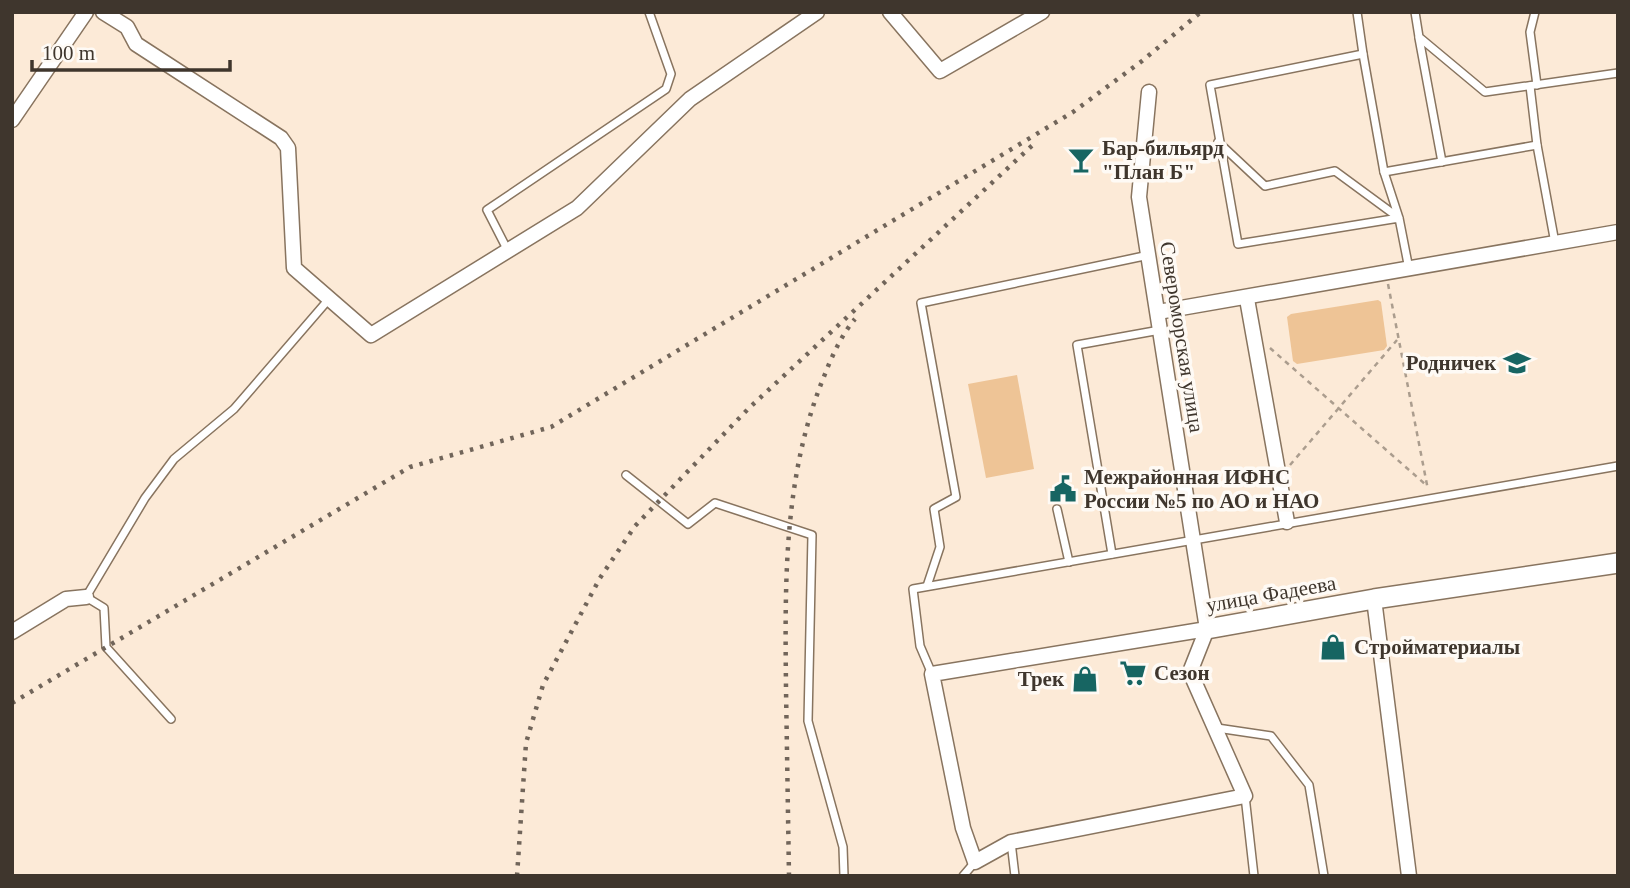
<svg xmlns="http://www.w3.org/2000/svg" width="1630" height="888" viewBox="0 0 1630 888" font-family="Georgia,serif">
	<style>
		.green { fill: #eec496 }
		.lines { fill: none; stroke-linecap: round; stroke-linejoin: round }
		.lane-casing { stroke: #88745f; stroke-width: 10 }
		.street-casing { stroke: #88745f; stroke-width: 17 }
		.secondary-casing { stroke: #88745f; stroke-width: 22 }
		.path { stroke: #ab9d8e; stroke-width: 2.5; stroke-dasharray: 5 5; stroke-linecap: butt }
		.lane { stroke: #fff; stroke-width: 7 }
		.street { stroke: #fff; stroke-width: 14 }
		.secondary { stroke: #fff; stroke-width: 19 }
		.rail { stroke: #71655a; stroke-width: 4.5; stroke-dasharray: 3.5 7; stroke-linecap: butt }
		.labels { text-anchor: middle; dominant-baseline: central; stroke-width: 7; stroke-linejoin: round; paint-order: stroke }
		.poi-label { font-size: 21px; font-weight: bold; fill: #3f362d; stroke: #fefaf5; text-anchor: start }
		.street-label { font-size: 21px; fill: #3f362d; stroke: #fefaf5 }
	</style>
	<rect width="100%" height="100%" fill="#fcead7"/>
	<g class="green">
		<path d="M 1378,300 L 1381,302 L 1387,346 L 1384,350 L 1297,364 L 1293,361 L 1287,317 L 1291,314 Z"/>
		<path d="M 1017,375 L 1034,469 L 986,478 L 968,384 Z"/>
	</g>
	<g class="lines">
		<g class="lane-casing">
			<g id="lane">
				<path d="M 1357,12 L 1363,54"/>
				<path d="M 1415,12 L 1419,37 L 1485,92 L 1618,73"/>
				<path d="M 1535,12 L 1530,32 L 1537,85"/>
				<path d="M 1419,38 L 1442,162"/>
				<path d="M 1530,86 L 1537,145 L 1555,243"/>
				<path d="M 1218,142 L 1265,186 L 1335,171 L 1399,218 L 1238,244 L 1210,85 L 1363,54 L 1384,172 L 1399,218 L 1409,269"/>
				<path d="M 1384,172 L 1537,145"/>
				<path d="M 508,251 L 487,210 L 666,89 L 671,74 L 649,12"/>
				<path d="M 626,475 L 688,524 L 715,503 L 812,535 L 808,721 L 843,847 L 844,876"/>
				<path d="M 1057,509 L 1069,562"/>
				<path d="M 1112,554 L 1077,345 L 1160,330"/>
				<path d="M 927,586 L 940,547 L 934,509 L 956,497 L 921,303 L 1149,255"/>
				<path d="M 932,674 L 920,646 L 913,589 L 1618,466"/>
				<path d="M 171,719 L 106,647 L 104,608 L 86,597 L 145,498 L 174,459 L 234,409 L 329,299"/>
				<path d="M 1217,728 L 1271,736 L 1309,785 L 1324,876"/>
				<path d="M 1245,796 L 1254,876"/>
				<path d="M 1011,842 L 1015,876"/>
				<path d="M 963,876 L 975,862"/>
			</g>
		</g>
		<g class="street-casing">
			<g id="street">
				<path d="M 103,12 L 127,27 L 136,44 L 281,138 L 288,148 L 294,268 L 371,335 L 577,208 L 690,99 L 817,12"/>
				<path d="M 890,12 L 940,71 L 1042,12"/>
				<path d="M 1149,92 L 1139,197 L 1207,629"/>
				<path d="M 12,120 L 86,12"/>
				<path d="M 1247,299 L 1287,522"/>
				<path d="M 1158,312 L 1618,232"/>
				<path d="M 1374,599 L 1409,876"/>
				<path d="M 1207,629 L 1190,672 L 1245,796 L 1011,842 L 975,862 L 963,828 L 932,674 Z"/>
				<path d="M 12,632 L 66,599 L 86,597"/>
			</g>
		</g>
		<g class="secondary-casing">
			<path id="secondary" d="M 1207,629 L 1374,599 L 1618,563"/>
		</g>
		<g class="path">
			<path d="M 1388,284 L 1428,490"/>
			<path d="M 1270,348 L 1425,484"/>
			<path d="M 1290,465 L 1397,340"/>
		</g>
		<use href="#lane" class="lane"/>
		<use href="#street" class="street"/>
		<use href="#secondary" class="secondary"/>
		<g class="rail">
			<path d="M 12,703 L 410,467 L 551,427 L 1073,112 L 1142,61 L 1201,12"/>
			<path d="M 517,876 L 526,743 L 543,685 L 600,578 L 635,526 L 748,409 L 1037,141"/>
			<path d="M 789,876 C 788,814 787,751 786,689 C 785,582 783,475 825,374 C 832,356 842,334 855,319"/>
		</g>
	</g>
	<defs>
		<g id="bar-bare" transform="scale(2.1)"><path d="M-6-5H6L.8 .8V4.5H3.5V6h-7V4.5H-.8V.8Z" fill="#176562" stroke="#fefaf5" stroke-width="2.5" paint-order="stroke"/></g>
		<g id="school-bare" transform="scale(2.1)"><path d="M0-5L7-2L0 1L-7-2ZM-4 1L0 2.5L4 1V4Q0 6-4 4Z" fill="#176562" stroke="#fefaf5" stroke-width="2.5" paint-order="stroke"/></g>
		<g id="civic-bare" transform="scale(2.1)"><path d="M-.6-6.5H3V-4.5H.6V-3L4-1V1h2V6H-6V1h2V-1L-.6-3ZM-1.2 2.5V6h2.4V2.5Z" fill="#176562" stroke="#fefaf5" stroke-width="2.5" paint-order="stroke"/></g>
		<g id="shop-bare" transform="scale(2.1)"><path d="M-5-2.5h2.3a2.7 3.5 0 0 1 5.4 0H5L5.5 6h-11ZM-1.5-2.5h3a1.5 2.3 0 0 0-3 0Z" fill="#176562" stroke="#fefaf5" stroke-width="2.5" paint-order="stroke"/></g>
		<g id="supermarket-bare" transform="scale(2.1)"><path d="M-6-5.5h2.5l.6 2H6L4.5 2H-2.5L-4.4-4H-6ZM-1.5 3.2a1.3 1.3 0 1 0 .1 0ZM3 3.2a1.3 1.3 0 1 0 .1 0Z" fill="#176562" stroke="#fefaf5" stroke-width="2.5" paint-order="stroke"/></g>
	</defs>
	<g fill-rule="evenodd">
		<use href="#bar-bare" x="1081" y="160"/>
		<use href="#school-bare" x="1517" y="363"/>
		<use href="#civic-bare" x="1063" y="489"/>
		<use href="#shop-bare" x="1333" y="647"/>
		<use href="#supermarket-bare" x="1133" y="673"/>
		<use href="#shop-bare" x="1085" y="679"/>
	</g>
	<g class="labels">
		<g class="poi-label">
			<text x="1102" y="148">Бар-бильярд<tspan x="1102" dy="24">"План Б"</tspan></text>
			<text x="1496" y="363" text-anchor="end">Родничек</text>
			<text x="1084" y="477">Межрайонная ИФНС<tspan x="1084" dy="24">России №5 по АО и НАО</tspan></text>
			<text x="1354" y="647">Стройматериалы</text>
			<text x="1154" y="673">Сезон</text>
			<text x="1064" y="679" text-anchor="end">Трек</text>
		</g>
		<g class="street-label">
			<text transform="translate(1182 337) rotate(81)">Североморская улица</text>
			<text transform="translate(1271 594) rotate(-10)">улица Фадеева</text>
		</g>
	</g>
	<rect width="1630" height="888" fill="none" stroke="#3f362d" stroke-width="28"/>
	<path d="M32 60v10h198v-10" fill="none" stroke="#3f362d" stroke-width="3.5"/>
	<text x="42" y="60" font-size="21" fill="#3f362d" stroke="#fefaf5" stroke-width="5" paint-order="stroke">100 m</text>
</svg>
